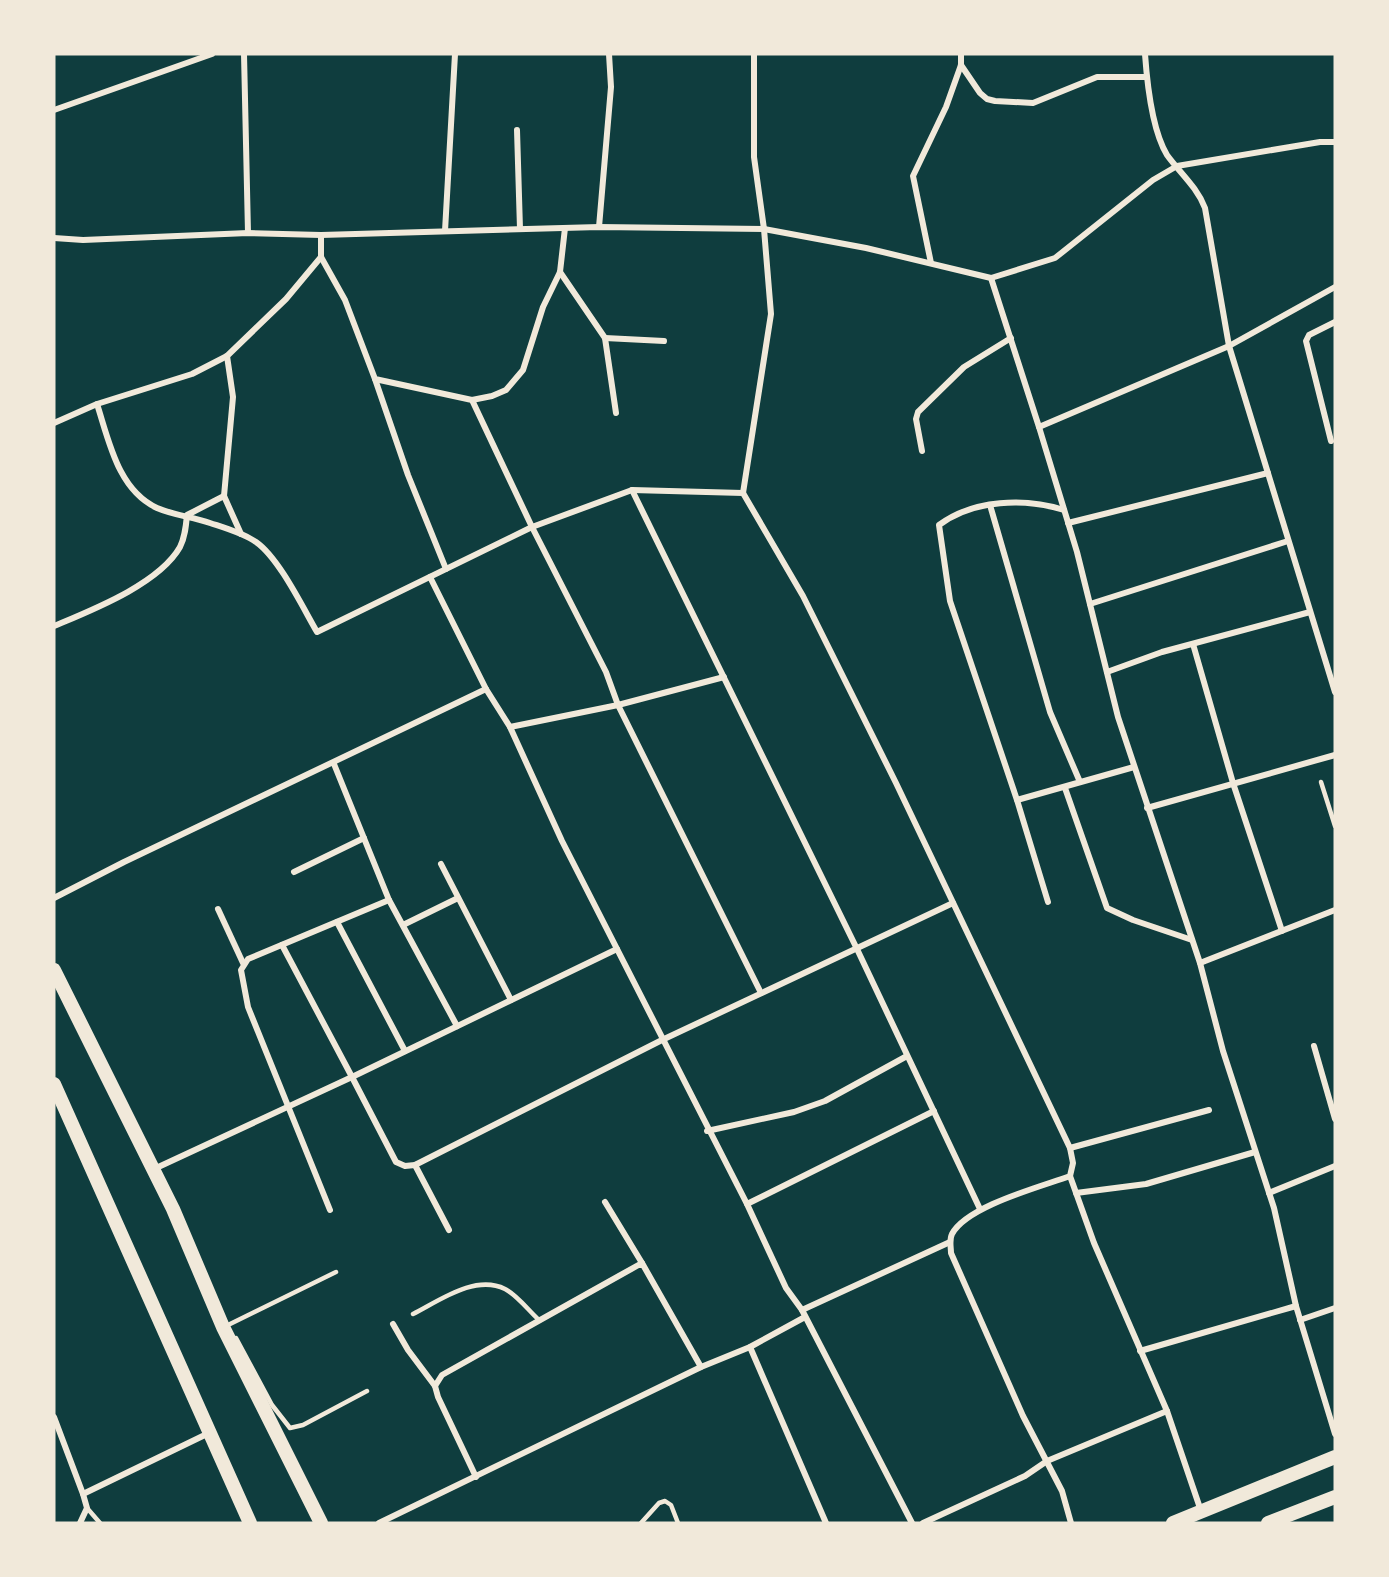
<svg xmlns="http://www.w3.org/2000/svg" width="1389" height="1577" viewBox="0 0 1389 1577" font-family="'Open Sans',sans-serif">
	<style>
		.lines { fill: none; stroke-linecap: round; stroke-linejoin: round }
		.service { stroke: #f1e9da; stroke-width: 4.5 }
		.minor { stroke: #f1e9da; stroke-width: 6 }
		.primary { stroke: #f1e9da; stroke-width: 14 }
	</style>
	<rect width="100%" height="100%" fill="#0f3d3e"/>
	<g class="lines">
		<g class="service">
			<path d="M 1321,782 L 1335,826"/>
			<path d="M 413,1314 C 439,1301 475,1274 505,1289 C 517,1295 529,1311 539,1320"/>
			<path d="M 226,1326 L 336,1272"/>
			<path d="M 236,1338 L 272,1405 L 290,1428 L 303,1425 L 367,1391"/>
			<path d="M 87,1508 L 100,1523"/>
			<path d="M 641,1523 L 659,1503 L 665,1501 L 671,1505 L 678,1523"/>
		</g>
		<g class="minor">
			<path d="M 244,54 L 248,233"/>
			<path d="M 1145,54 C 1147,82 1152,130 1167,155 C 1180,173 1197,187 1205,208 L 1229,346 L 1335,692"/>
			<path d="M 961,65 L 980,93 L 987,99 L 995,101 L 1033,103 L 1097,77 L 1146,77"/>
			<path d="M 54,110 L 212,54"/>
			<path d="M 517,130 L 520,229"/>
			<path d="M 599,227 L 611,87 L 609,54"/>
			<path d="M 445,231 L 455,54"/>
			<path d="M 321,235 L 321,257 L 345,300 L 375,379 L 472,400 L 532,527 L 606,672 L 618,705 L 761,993"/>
			<path d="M 54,238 L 83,240 L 248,233 L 321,235 L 599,227 L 764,229 L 866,248 L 991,278 L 1039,427 L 1229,346 L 1335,287"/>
			<path d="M 931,263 L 913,176 L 946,107 L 961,65 L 961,54"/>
			<path d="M 560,272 L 605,338 L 616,413"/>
			<path d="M 991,278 L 1055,258 L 1153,180 L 1177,166 L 1320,142 L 1335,142"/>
			<path d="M 605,338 L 664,341"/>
			<path d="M 227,356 L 233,397 L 224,496 L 241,534"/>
			<path d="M 375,379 L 408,475 L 446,569"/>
			<path d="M 472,400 L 492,396 L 506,390 L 523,370 L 543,307 L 560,272 L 565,228"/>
			<path d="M 97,404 C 109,441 118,490 157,508 C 173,515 193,517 210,523 C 225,528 243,533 256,542 C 279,558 303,608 317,632 L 532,527 L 632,490 L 857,949 L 980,1209"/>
			<path d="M 54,423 L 97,404 L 192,374 L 227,356 L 286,299 L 321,257"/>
			<path d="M 1039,427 L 1077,552 L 1118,717 L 1200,963 L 1223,1051 L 1274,1208 L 1296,1306 L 1335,1434"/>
			<path d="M 1331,441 L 1306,341 L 1309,335 L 1335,322"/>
			<path d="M 922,451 L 916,419 L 918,412 L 964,367 L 1011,338"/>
			<path d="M 632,490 L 743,493 L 803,596 L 896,783 L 1070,1148 L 1073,1163 L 1070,1176 C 1040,1187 967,1206 952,1234 C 949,1240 951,1247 951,1253 L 1023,1416 L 1062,1491 L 1071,1523"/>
			<path d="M 743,493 L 771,314 L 764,229 L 754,157 L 754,54"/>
			<path d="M 990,505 L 1050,712 L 1080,782"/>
			<path d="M 1068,523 L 1268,473"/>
			<path d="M 430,577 L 486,689 L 510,727 L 562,841 L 747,1204 L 786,1288 L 802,1310 L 912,1523"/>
			<path d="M 1090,604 L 1288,541"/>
			<path d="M 54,626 C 92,610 159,584 180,547 C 185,537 186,526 187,515 L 224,496"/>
			<path d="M 1193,644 L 1233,783 L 1282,931"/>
			<path d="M 1107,672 L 1162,652 L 1310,612"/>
			<path d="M 510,727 L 618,705 L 724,677"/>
			<path d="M 334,764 L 389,900 L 457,1026"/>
			<path d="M 1065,788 L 1107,908 L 1133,920 L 1192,940"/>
			<path d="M 1017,800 L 1134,767"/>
			<path d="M 1147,808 L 1335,755"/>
			<path d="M 441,864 L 511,1000"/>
			<path d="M 294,872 L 364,838"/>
			<path d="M 54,898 L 124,862 L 486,689"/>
			<path d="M 1048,902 L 1017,800 L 950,601 L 939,525 C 974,499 1025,498 1064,510"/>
			<path d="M 218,909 L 243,963"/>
			<path d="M 337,922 L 405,1051"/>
			<path d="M 403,925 L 458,898"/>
			<path d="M 617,949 L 352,1077 L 396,1162 L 405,1166 L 415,1165 L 662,1040 L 953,903"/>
			<path d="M 1200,963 L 1335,910"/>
			<path d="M 1314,1046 L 1335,1119"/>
			<path d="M 707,1131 L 794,1112 L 825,1101 L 907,1056"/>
			<path d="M 1070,1148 L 1209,1110"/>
			<path d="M 415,1165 L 449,1230"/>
			<path d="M 154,1169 L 352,1077 L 282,945"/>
			<path d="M 1070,1176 L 1094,1243 L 1167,1411 L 1201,1511"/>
			<path d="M 1076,1193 L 1146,1184 L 1255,1152"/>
			<path d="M 1269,1193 L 1335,1166"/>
			<path d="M 605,1202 L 642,1263"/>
			<path d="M 747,1204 L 934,1111"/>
			<path d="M 330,1210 L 248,1007 L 241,970 L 248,959 L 389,900"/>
			<path d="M 802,1310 L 950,1242"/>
			<path d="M 1300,1320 L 1335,1308"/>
			<path d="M 393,1324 L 408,1350 L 435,1386"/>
			<path d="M 750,1347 L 826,1523"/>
			<path d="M 1140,1351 L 1296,1306"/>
			<path d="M 54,1417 L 83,1494"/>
			<path d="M 476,1477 L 438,1397 L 435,1386 L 442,1375 L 642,1263 L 701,1367"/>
			<path d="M 80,1523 L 87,1508 L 83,1494 L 209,1433"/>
			<path d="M 379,1523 L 701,1367 L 750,1347 L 805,1317"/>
			<path d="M 923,1523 L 1025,1476 L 1047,1461 L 1167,1411"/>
		</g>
		<g class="primary">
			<path d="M 54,970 L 173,1209 L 223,1327 L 321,1523"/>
			<path d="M 54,1084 L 250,1523"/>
			<path d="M 1173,1523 L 1335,1457"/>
			<path d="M 1268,1523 L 1335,1497"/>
		</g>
	</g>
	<rect width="1389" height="1577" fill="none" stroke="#f1e9da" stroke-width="111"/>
</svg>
